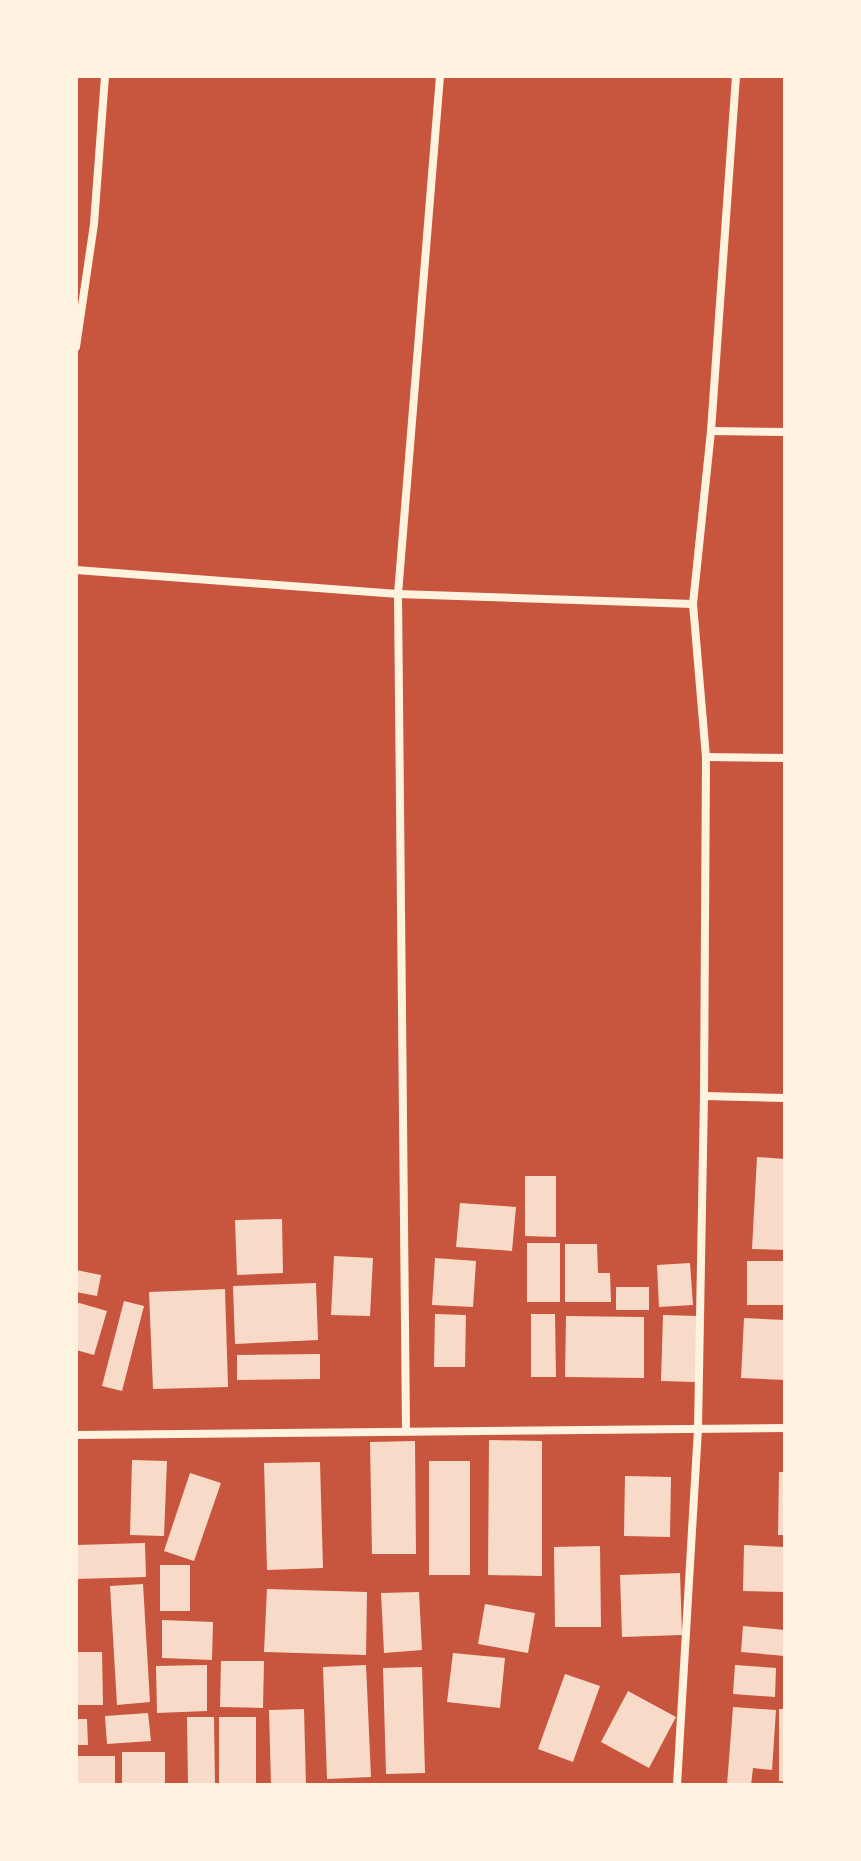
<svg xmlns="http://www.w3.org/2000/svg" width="861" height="1861" viewBox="0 0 861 1861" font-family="'Sofia Sans Condensed',sans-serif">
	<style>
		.building { fill: #f7dbc8 }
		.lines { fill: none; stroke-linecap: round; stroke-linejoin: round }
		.minor { stroke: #fff3e0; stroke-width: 8 }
	</style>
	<rect width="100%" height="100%" fill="#c8553d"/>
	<g class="building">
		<path d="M 757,1157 L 785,1159 L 785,1250 L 752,1249 Z"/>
		<path d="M 525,1176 L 556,1176 L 556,1237 L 525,1236 Z"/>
		<path d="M 460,1203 L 516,1207 L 512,1251 L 456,1247 Z"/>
		<path d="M 282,1219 L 283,1273 L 237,1275 L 235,1220 Z"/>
		<rect x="527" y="1243" width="33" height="59"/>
		<path d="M 565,1244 L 597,1244 L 598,1273 L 610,1273 L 611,1302 L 565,1302 Z"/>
		<path d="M 334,1256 L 373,1258 L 370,1316 L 331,1315 Z"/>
		<path d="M 435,1258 L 476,1261 L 473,1307 L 432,1305 Z"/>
		<rect x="747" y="1261" width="38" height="44"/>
		<path d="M 690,1263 L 693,1305 L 659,1307 L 657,1265 Z"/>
		<path d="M 76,1270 L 101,1275 L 97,1296 L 76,1292 Z"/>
		<path d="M 316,1283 L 318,1340 L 235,1344 L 233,1286 Z"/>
		<rect x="616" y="1287" width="33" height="23"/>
		<path d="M 225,1289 L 228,1387 L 153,1389 L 149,1292 Z"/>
		<path d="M 124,1301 L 144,1306 L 122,1391 L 102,1386 Z"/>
		<path d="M 76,1302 L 107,1311 L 94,1355 L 76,1350 Z"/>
		<path d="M 435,1314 L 466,1315 L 465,1367 L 434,1367 Z"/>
		<path d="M 531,1314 L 555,1314 L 556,1377 L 531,1377 Z"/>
		<path d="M 663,1315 L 698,1316 L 695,1382 L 661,1381 Z"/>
		<path d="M 566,1316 L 644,1317 L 644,1378 L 565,1377 Z"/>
		<path d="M 744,1318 L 785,1320 L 785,1380 L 741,1378 Z"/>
		<path d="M 320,1354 L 320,1379 L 237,1380 L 237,1355 Z"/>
		<path d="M 489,1440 L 542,1441 L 542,1576 L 488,1575 Z"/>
		<path d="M 415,1441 L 416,1554 L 372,1554 L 370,1442 Z"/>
		<path d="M 132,1460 L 167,1461 L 164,1536 L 130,1535 Z"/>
		<rect x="429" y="1461" width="41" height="114"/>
		<path d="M 320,1462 L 323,1568 L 267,1570 L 264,1463 Z"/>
		<path d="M 779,1472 L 785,1472 L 785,1535 L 778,1535 Z"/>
		<path d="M 190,1473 L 221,1483 L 194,1561 L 164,1551 Z"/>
		<path d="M 625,1476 L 671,1477 L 670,1537 L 624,1536 Z"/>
		<path d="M 145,1543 L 146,1577 L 76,1579 L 76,1545 Z"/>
		<path d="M 744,1545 L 785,1547 L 785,1592 L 743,1591 Z"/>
		<path d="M 600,1546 L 601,1627 L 555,1627 L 554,1547 Z"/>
		<rect x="160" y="1565" width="30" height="46"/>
		<path d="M 680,1573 L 682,1635 L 622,1637 L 620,1575 Z"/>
		<path d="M 143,1584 L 150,1702 L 117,1705 L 110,1586 Z"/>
		<path d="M 267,1589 L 367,1592 L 366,1655 L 264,1652 Z"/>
		<path d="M 419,1592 L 422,1650 L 384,1653 L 381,1593 Z"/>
		<path d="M 485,1604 L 535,1613 L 528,1653 L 478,1644 Z"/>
		<path d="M 162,1620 L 213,1622 L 212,1660 L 162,1658 Z"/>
		<path d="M 743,1626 L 785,1630 L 785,1656 L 741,1652 Z"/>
		<path d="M 76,1652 L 102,1652 L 103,1705 L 76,1705 Z"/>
		<path d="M 453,1653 L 505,1658 L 500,1708 L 447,1702 Z"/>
		<path d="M 221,1661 L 264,1661 L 263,1708 L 220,1707 Z"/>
		<path d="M 207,1665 L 207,1711 L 157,1713 L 156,1666 Z"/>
		<path d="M 366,1665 L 371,1777 L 327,1779 L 323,1667 Z"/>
		<path d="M 735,1665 L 776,1668 L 775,1697 L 733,1694 Z"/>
		<path d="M 422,1667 L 425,1773 L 386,1774 L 383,1668 Z"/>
		<path d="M 565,1674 L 600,1686 L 573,1762 L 538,1749 Z"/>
		<path d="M 628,1691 L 676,1717 L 649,1768 L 601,1742 Z"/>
		<path d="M 733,1707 L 776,1710 L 772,1770 L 753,1768 L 751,1785 L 727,1785 Z"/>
		<path d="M 304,1709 L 306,1785 L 271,1785 L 269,1710 Z"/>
		<rect x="779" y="1709" width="6" height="72"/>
		<path d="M 148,1713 L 151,1741 L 107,1744 L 105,1716 Z"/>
		<path d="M 187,1717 L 214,1717 L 215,1785 L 188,1785 Z"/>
		<rect x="219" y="1717" width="37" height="68"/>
		<path d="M 76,1719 L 87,1719 L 88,1745 L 76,1745 Z"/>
		<rect x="122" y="1752" width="43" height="33"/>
		<rect x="76" y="1756" width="39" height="29"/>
	</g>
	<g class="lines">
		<g class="minor">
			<path d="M 76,347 L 94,224 L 105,76"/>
			<path d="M 711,431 L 785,432"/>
			<path d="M 76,570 L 398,594 L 693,604"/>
			<path d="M 706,757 L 785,758"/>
			<path d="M 704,1096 L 785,1098"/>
			<path d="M 406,1430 L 398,594 L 440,76"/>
			<path d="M 76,1435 L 785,1428"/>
			<path d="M 677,1785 L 698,1429 L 704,1096 L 706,757 L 693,604 L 711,431 L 736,76"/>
		</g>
	</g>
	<rect width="861" height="1861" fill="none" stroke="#fff3e0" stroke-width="156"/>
</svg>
